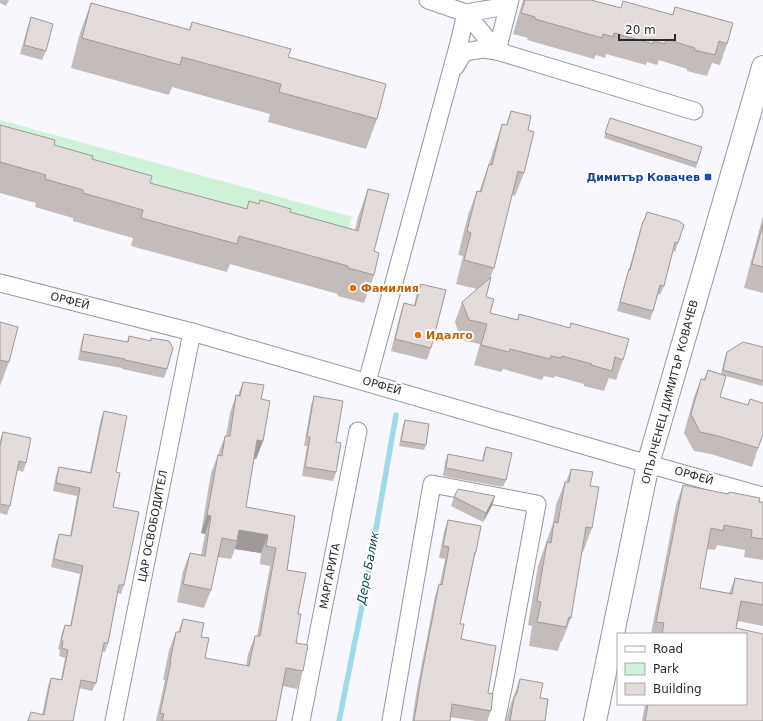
<svg xmlns="http://www.w3.org/2000/svg" width="763" height="721" viewBox="0 0 763 721" font-family="'DejaVu Sans',sans-serif">
	<style>
		.green { fill: #cdf2d7 }
		.lines { fill: none; stroke-linecap: round; stroke-linejoin: round }
		.stream { stroke: #9fdae6; stroke-width: 5.5 }
		.street-casing { stroke: #97969c; stroke-width: 19 }
		.secondary-casing { stroke: #97969c; stroke-width: 24 }
		.street { stroke: #fff; stroke-width: 17 }
		.secondary { stroke: #fff; stroke-width: 22 }
		.wall { fill: #c3bcbb }
		.shaded-wall { fill: #9f9999 }
		.building { fill: #e3dbda; stroke: #9f9999 }
		.transit-dot { fill: #1a4fb4; stroke: #fff; stroke-width: 1.5 }
		.food-dot { fill: #e8710a; stroke: #fff; stroke-width: 1.5 }
		.labels { text-anchor: middle; dominant-baseline: central; stroke-width: 4; stroke-linejoin: round; paint-order: stroke }
		.transit-label { font-size: 11px; font-weight: bold; fill: #164399; stroke: #fff; text-anchor: end }
		.food-label { font-size: 11px; font-weight: bold; fill: #c56008; stroke: #fff; text-anchor: start }
		.street-label { font-size: 11px; fill: #2b2b2d; stroke: #fff }
		.water-label { font-size: 12px; font-style: italic; fill: #0f444d; stroke: #fff }
	</style>
	<rect width="100%" height="100%" fill="#f8f7fd"/>
	<path class="green" d="M 0,120 L 352,217 L 341,250 L 0,150 Z"/>
	<g class="lines">
		<path class="stream" d="M 339,721 L 366,586 L 396,415"/>
		<g class="street-casing">
			<g id="street">
				<path d="M 428,0 L 466,13 L 497,51 L 694,111"/>
				<path d="M 455,67 L 464,52 L 483,49 L 497,51 L 510,0"/>
				<path d="M 0,283 L 192,332 L 648,464 L 763,496"/>
				<path d="M 367,382 L 459,43 L 466,13 L 495,8 L 504,0"/>
				<path d="M 114,721 L 192,332"/>
				<path d="M 301,721 L 358,431"/>
				<path d="M 391,721 L 432,484 L 537,504 L 504,683 L 496,721"/>
			</g>
		</g>
		<g class="secondary-casing">
			<path id="secondary" d="M 595,721 L 648,464 L 763,67"/>
		</g>
		<use href="#street" class="street"/>
		<use href="#secondary" class="secondary"/>
	</g>
	<g class="wall">
		<path d="M 0,0 L 9,0 L 6,6 L 0,3 Z"/>
		<path d="M 523,0 L 591,0 L 621,8 L 623,1 L 672,15 L 675,7 L 727,44 L 720,65 L 712,63 L 707,76 L 687,71 L 687,69 L 659,60 L 657,65 L 647,62 L 646,65 L 606,54 L 605,58 L 596,55 L 594,59 L 527,40 L 528,38 L 513,34 Z"/>
		<path d="M 91,3 L 189,30 L 192,22 L 288,57 L 377,119 L 366,149 L 268,122 L 270,114 L 172,87 L 169,95 L 71,68 L 80,33 Z"/>
		<path d="M 31,17 L 46,51 L 42,60 L 20,54 L 28,26 Z"/>
		<path d="M 511,111 L 528,130 L 524,173 L 515,196 L 512,195 L 494,268 L 490,278 L 486,297 L 490,313 L 517,320 L 519,314 L 623,360 L 616,380 L 609,378 L 604,391 L 584,386 L 584,384 L 555,376 L 554,378 L 544,376 L 542,380 L 503,369 L 501,372 L 474,365 L 480,344 L 461,340 L 455,322 L 462,302 L 477,289 L 456,284 L 463,256 L 458,255 L 468,215 L 477,191 L 479,192 L 489,164 L 494,148 L 502,124 L 506,125 Z"/>
		<path d="M 610,118 L 702,147 L 696,168 L 604,138 Z"/>
		<path d="M 0,125 L 92,159 L 150,183 L 246,209 L 249,201 L 355,230 L 358,217 L 368,189 L 374,251 L 374,275 L 364,303 L 338,296 L 338,294 L 230,264 L 227,272 L 131,246 L 133,238 L 73,221 L 73,218 L 35,207 L 36,203 L 0,193 Z"/>
		<path d="M 647,212 L 678,243 L 675,252 L 673,251 L 664,286 L 660,295 L 658,294 L 653,311 L 650,320 L 617,311 L 626,278 L 629,269 L 640,230 Z"/>
		<path d="M 763,216 L 763,293 L 744,288 Z"/>
		<path d="M 421,284 L 431,348 L 427,360 L 391,351 L 400,315 L 404,303 L 414,305 L 416,296 Z"/>
		<path d="M 0,322 L 9,362 L 0,386 Z"/>
		<path d="M 84,334 L 127,342 L 129,336 L 150,341 L 151,338 L 167,369 L 164,378 L 122,369 L 122,368 L 78,360 L 81,344 Z"/>
		<path d="M 763,347 L 763,384 L 762,386 L 726,376 L 720,397 L 758,448 L 752,467 L 711,454 L 694,451 L 684,433 L 694,397 L 701,379 L 704,379 L 708,370 L 721,374 L 725,357 L 727,352 Z"/>
		<path d="M 243,382 L 261,399 L 263,441 L 256,459 L 254,458 L 246,507 L 295,516 L 287,570 L 298,614 L 296,643 L 303,671 L 297,689 L 282,686 L 276,721 L 156,721 L 165,680 L 163,680 L 169,650 L 176,632 L 178,632 L 183,619 L 201,637 L 205,658 L 246,666 L 248,654 L 255,636 L 257,636 L 270,566 L 260,564 L 261,553 L 235,549 L 231,559 L 218,557 L 211,590 L 204,608 L 177,602 L 183,571 L 190,553 L 201,555 L 205,534 L 201,533 L 211,473 L 225,436 L 226,436 L 230,413 L 236,395 L 238,395 Z"/>
		<path d="M 314,396 L 336,442 L 336,472 L 333,481 L 302,476 L 307,446 L 304,446 L 311,405 Z"/>
		<path d="M 104,411 L 116,472 L 113,507 L 124,585 L 121,594 L 118,593 L 108,643 L 105,652 L 102,651 L 96,683 L 92,691 L 79,688 L 73,721 L 27,721 L 31,712 L 42,715 L 48,686 L 51,678 L 61,679 L 65,658 L 59,656 L 60,650 L 58,649 L 62,633 L 65,625 L 70,626 L 80,574 L 51,567 L 56,542 L 59,534 L 70,536 L 77,496 L 53,491 L 56,475 L 59,467 L 90,472 L 101,419 Z"/>
		<path d="M 405,420 L 426,445 L 424,450 L 399,446 L 403,425 Z"/>
		<path d="M 3,432 L 26,463 L 23,472 L 17,470 L 10,506 L 7,515 L 0,513 L 0,440 Z"/>
		<path d="M 486,447 L 506,480 L 503,487 L 443,476 L 445,462 L 448,454 L 482,461 L 483,455 Z"/>
		<path d="M 571,469 L 590,486 L 592,528 L 583,552 L 582,552 L 571,618 L 562,641 L 561,641 L 558,651 L 529,646 L 532,626 L 528,625 L 538,566 L 553,523 L 556,505 L 565,482 L 566,482 Z"/>
		<path d="M 683,485 L 728,494 L 729,492 L 760,498 L 759,502 L 763,502 L 763,560 L 744,557 L 745,550 L 717,545 L 715,550 L 707,549 L 700,588 L 729,593 L 735,578 L 763,583 L 763,626 L 738,621 L 736,628 L 763,634 L 763,721 L 642,721 L 645,704 L 746,704 L 746,634 L 651,634 L 676,505 Z"/>
		<path d="M 495,496 L 492,506 L 483,522 L 451,506 L 454,497 Z"/>
		<path d="M 448,520 L 476,552 L 474,560 L 460,624 L 461,639 L 488,693 L 491,711 L 487,721 L 476,721 L 450,717 L 450,721 L 412,721 L 417,689 L 435,596 L 439,584 L 440,584 L 445,559 L 439,558 L 444,532 Z"/>
		<path d="M 520,679 L 540,698 L 545,721 L 506,721 L 509,709 Z"/>
	</g>
	<g class="shaded-wall">
		<path d="M 257,440 L 263,441 L 256,459 L 250,458 Z"/>
		<path d="M 495,496 L 492,506 L 483,522 L 486,513 Z"/>
		<path d="M 207,515 L 211,516 L 205,534 L 201,533 Z"/>
		<path d="M 239,530 L 268,535 L 261,553 L 235,549 L 237,541 Z"/>
	</g>
	<g class="building">
		<path d="M 525,0 L 591,0 L 621,8 L 623,1 L 673,15 L 675,7 L 733,23 L 727,44 L 719,41 L 715,55 L 694,50 L 695,48 L 666,39 L 665,44 L 654,41 L 653,44 L 614,33 L 613,37 L 603,34 L 602,38 L 535,19 L 535,17 L 521,13 Z"/>
		<path d="M 91,3 L 190,30 L 192,22 L 291,49 L 288,57 L 386,84 L 377,119 L 279,92 L 281,84 L 182,57 L 180,65 L 82,38 Z"/>
		<path d="M 31,17 L 53,24 L 46,51 L 24,45 Z"/>
		<path d="M 511,111 L 531,116 L 528,130 L 534,132 L 524,173 L 518,171 L 494,268 L 464,260 L 471,233 L 467,231 L 477,191 L 481,192 L 489,164 L 492,165 L 502,124 L 507,125 Z"/>
		<path d="M 610,118 L 702,147 L 697,163 L 605,133 Z"/>
		<path d="M 0,125 L 55,140 L 54,145 L 93,156 L 92,159 L 152,176 L 150,183 L 247,209 L 249,201 L 259,204 L 260,200 L 291,209 L 290,212 L 358,231 L 368,189 L 389,194 L 374,251 L 379,253 L 374,275 L 348,268 L 348,266 L 239,236 L 237,244 L 141,218 L 143,210 L 83,193 L 83,190 L 45,179 L 46,175 L 0,162 Z"/>
		<path d="M 647,212 L 679,221 L 684,225 L 678,243 L 675,242 L 664,286 L 660,285 L 653,311 L 620,302 L 629,269 L 630,270 L 643,221 L 644,221 Z"/>
		<path d="M 763,224 L 763,267 L 752,264 Z"/>
		<path d="M 491,277 L 486,297 L 494,299 L 490,313 L 518,320 L 519,314 L 570,328 L 571,323 L 629,339 L 623,360 L 615,357 L 612,371 L 591,365 L 592,364 L 562,356 L 561,358 L 551,356 L 550,359 L 510,349 L 509,352 L 481,345 L 487,324 L 469,320 L 462,302 Z"/>
		<path d="M 421,284 L 446,290 L 431,348 L 395,339 L 404,303 L 415,306 Z"/>
		<path d="M 0,322 L 18,327 L 9,362 L 0,360 Z"/>
		<path d="M 84,334 L 128,342 L 129,336 L 151,341 L 151,338 L 169,341 L 173,348 L 167,369 L 125,360 L 125,359 L 81,351 Z"/>
		<path d="M 743,342 L 763,347 L 763,381 L 723,370 L 727,352 Z"/>
		<path d="M 708,370 L 726,376 L 720,397 L 748,405 L 750,399 L 763,403 L 763,434 L 758,448 L 718,436 L 700,432 L 691,414 L 701,379 L 705,380 Z"/>
		<path d="M 243,382 L 264,385 L 261,399 L 270,401 L 263,441 L 257,440 L 246,507 L 295,516 L 287,570 L 306,573 L 298,614 L 301,614 L 296,643 L 308,645 L 303,671 L 286,668 L 276,721 L 162,721 L 164,714 L 160,713 L 171,662 L 170,662 L 176,632 L 180,632 L 183,619 L 204,623 L 201,637 L 209,638 L 205,658 L 249,666 L 255,636 L 260,636 L 276,548 L 266,546 L 268,535 L 239,530 L 237,541 L 222,538 L 211,590 L 183,584 L 190,553 L 205,556 L 211,516 L 207,515 L 218,455 L 222,456 L 225,436 L 230,436 L 236,395 L 240,396 Z"/>
		<path d="M 314,396 L 343,401 L 336,442 L 341,443 L 336,472 L 305,467 L 310,437 L 307,437 Z"/>
		<path d="M 104,411 L 127,416 L 116,472 L 120,473 L 113,507 L 139,512 L 124,585 L 119,585 L 108,643 L 104,643 L 96,683 L 81,680 L 73,721 L 28,721 L 31,712 L 44,715 L 51,678 L 62,680 L 68,650 L 62,648 L 63,641 L 61,641 L 65,625 L 71,626 L 83,566 L 54,559 L 59,534 L 71,536 L 80,488 L 56,483 L 59,467 L 91,473 Z"/>
		<path d="M 405,420 L 429,424 L 426,445 L 401,441 Z"/>
		<path d="M 3,432 L 31,438 L 26,463 L 19,461 L 10,506 L 0,504 L 0,447 Z"/>
		<path d="M 486,447 L 512,453 L 506,480 L 446,468 L 448,454 L 483,461 Z"/>
		<path d="M 571,469 L 593,472 L 590,486 L 599,487 L 592,528 L 586,527 L 571,618 L 569,617 L 566,627 L 537,622 L 541,602 L 537,601 L 547,542 L 551,543 L 554,522 L 558,523 L 565,482 L 569,482 Z"/>
		<path d="M 683,485 L 728,494 L 729,492 L 760,498 L 759,502 L 763,502 L 763,539 L 751,537 L 752,530 L 724,525 L 723,531 L 711,528 L 700,588 L 732,594 L 735,578 L 763,583 L 763,605 L 741,601 L 736,628 L 763,634 L 763,721 L 645,721 L 648,704 L 746,704 L 746,634 L 662,634 L 664,623 L 656,622 Z"/>
		<path d="M 458,489 L 495,496 L 486,513 L 454,497 Z"/>
		<path d="M 448,520 L 481,526 L 476,552 L 475,552 L 460,624 L 464,624 L 461,639 L 496,646 L 488,693 L 493,694 L 491,711 L 452,704 L 450,721 L 414,721 L 421,678 L 439,584 L 442,585 L 449,547 L 443,546 Z"/>
		<path d="M 520,679 L 543,683 L 540,698 L 548,699 L 545,721 L 510,721 L 514,698 L 517,693 Z"/>
	</g>
	<rect class="transit-dot" x="704" y="173" width="8" height="8" rx="2"/>
	<g class="food-dot">
		<circle cx="353" cy="288" r="4"/>
		<circle cx="418" cy="335" r="4"/>
	</g>
	<g class="labels">
		<g class="transit-label">
			<text x="700" y="177">Димитър Ковачев</text>
		</g>
		<g class="food-label">
			<text x="361" y="288">Фамилия</text>
			<text x="426" y="335">Идалго</text>
		</g>
		<g class="street-label">
			<text transform="translate(70 301) rotate(14)">ОРФЕЙ</text>
			<text transform="translate(382 386) rotate(16)">ОРФЕЙ</text>
			<text transform="translate(670 392) rotate(-75)">ОПЪЛЧЕНЕЦ ДИМИТЪР КОВАЧЕВ</text>
			<text transform="translate(694 476) rotate(16)">ОРФЕЙ</text>
			<text transform="translate(153 526) rotate(-79)">ЦАР ОСВОБОДИТЕЛ</text>
			<text transform="translate(330 576) rotate(-79)">МАРГАРИТА</text>
		</g>
		<g class="water-label">
			<text transform="translate(368 568) rotate(-79)">Дере Балик</text>
		</g>
	</g>
	<rect x="617" y="633" width="130" height="72" fill="#ffffff" stroke="#aaaaab"/>
	<rect x="625" y="646" width="20" height="6" fill="#ffffff" stroke="#aaaaab"/>
	<text x="653" y="653" font-size="12" fill="#2b2b2d">Road</text>
	<rect x="625" y="663" width="20" height="12" fill="#cdf2d7" stroke="#aaaaab"/>
	<text x="653" y="673" font-size="12" fill="#2b2b2d">Park</text>
	<rect x="625" y="683" width="20" height="12" fill="#e3dbda" stroke="#aaaaab"/>
	<text x="653" y="693" font-size="12" fill="#2b2b2d">Building</text>
	<path d="M619 34v6h56v-6" fill="none" stroke="#2b2b2d" stroke-width="2"/>
	<text x="625" y="34" font-size="12" fill="#2b2b2d" stroke="#ffffff" stroke-width="3" paint-order="stroke">20 m</text>
</svg>
